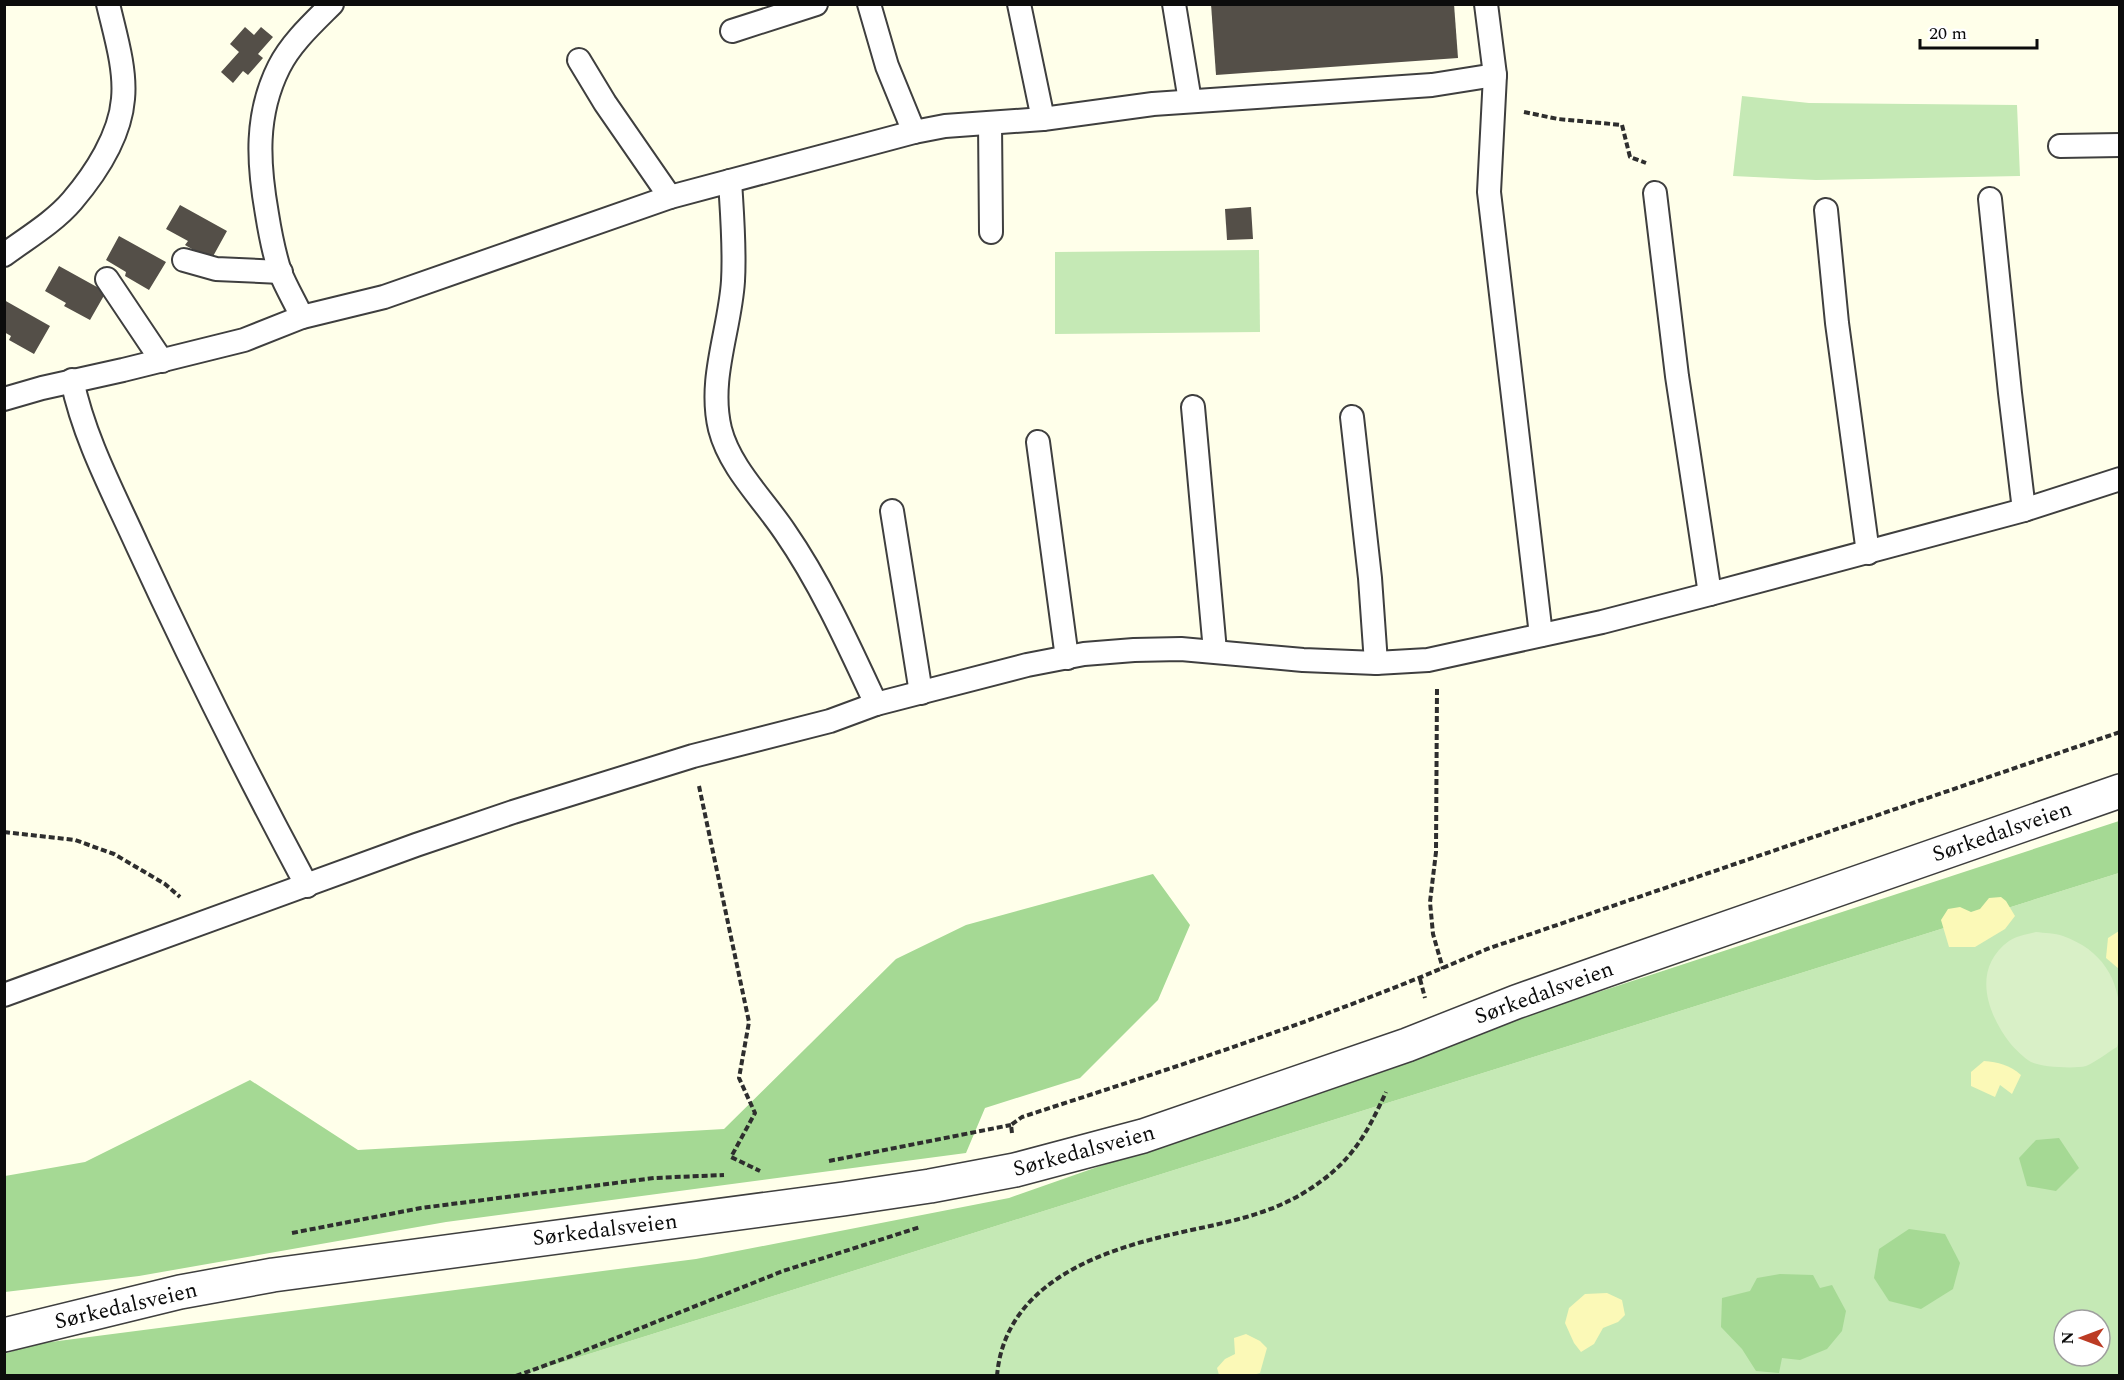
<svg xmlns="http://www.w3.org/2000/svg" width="2124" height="1380" viewBox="0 0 2124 1380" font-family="Spectral,serif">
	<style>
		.green { fill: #c5e9b5; fill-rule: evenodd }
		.forest { fill: #a5d994 }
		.sand { fill: #fbf9b7 }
		.pitch { fill: #d9f0c7 }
		.building { fill: #544f48 }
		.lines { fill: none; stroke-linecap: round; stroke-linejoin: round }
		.service-casing { stroke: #3f3f3f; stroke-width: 26 }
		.tertiary-casing { stroke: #3f3f3f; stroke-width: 36 }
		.path { stroke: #2e2e2e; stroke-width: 4; stroke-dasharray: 6 3; stroke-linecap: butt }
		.service { stroke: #fff; stroke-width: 22 }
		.tertiary { stroke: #fff; stroke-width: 33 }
		.labels { text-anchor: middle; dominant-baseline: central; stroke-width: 6; stroke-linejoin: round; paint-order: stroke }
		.street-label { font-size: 22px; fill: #0c0c0c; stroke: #fff }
	</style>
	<rect width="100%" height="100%" fill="#ffffea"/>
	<g class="green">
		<path d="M 1742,96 L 1809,103 L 2017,105 L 2020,176 L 1816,180 L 1733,176 Z"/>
		<path d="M 1259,250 L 1260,332 L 1055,334 L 1055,252 Z"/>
		<path d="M 2119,873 L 2119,1375 L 522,1375 ZM 2064,1320 L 2100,1320 L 2100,1356 L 2064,1356 Z"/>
	</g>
	<g class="forest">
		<path d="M 2119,821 L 2119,873 L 522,1375 L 5,1376 L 4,1354 L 35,1344 L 696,1259 L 1009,1198 L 1550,1008 Z"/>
		<path d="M 1153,874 L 1190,925 L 1158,1000 L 1080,1078 L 985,1108 L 966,1153 L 446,1222 L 139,1276 L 5,1292 L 5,1176 L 85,1162 L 250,1080 L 358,1150 L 724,1129 L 896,959 L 966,925 Z"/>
		<path d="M 2059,1138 L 2079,1168 L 2056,1191 L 2027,1186 L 2019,1158 L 2036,1140 Z"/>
		<path d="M 1909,1229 L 1945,1234 L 1960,1263 L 1953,1289 L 1921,1309 L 1889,1301 L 1874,1278 L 1879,1249 Z"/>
		<path d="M 1780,1274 L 1813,1275 L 1820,1288 L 1832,1285 L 1846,1311 L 1842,1331 L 1827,1349 L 1800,1360 L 1782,1358 L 1779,1373 L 1756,1371 L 1742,1349 L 1721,1327 L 1722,1298 L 1750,1291 L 1757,1278 Z"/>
	</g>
	<g class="sand">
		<path d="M 2001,897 L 2006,901 L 2015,916 L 2005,929 L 1975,947 L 1949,947 L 1941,920 L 1948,909 L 1960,907 L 1971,912 L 1980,909 L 1989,898 Z"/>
		<path d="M 2119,931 L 2119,969 L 2106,958 L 2108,938 Z"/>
		<path d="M 1984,1061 C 1998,1062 2010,1065 2021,1075 L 2012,1094 L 2000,1085 L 1995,1097 L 1971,1086 L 1971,1072 Z"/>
		<path d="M 1607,1293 L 1622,1300 L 1625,1315 L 1618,1322 L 1603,1328 L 1594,1344 L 1581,1352 L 1574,1343 L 1565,1323 L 1569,1308 L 1585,1294 Z"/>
		<path d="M 1246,1334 L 1260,1341 L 1267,1348 L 1260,1373 L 1253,1375 L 1219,1375 L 1217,1368 L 1225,1359 L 1235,1354 L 1234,1338 Z"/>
	</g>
	<path class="pitch" d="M 2036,932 C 2044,933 2055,933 2063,936 C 2102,950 2120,979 2120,1019 C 2120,1028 2120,1037 2117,1047 C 2108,1052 2096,1062 2086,1066 C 2074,1069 2041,1067 2031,1062 C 2024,1058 2015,1049 2010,1043 C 1986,1012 1972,968 2009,941 C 2016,936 2028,934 2036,932 Z"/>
	<g class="building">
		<path d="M 1211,4 L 1454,4 L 1458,58 L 1216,75 Z"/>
		<path d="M 245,27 L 254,35 L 261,27 L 273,37 L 258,54 L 263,58 L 248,75 L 243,71 L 233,83 L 221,72 L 239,52 L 230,44 Z"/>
		<path d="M 180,205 L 227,231 L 211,260 L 185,245 L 188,241 L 166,229 Z"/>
		<path d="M 1251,207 L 1253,239 L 1227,240 L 1225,209 Z"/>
		<path d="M 119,236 L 166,262 L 149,290 L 125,276 L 126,272 L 106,260 Z"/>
		<path d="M 59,266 L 106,292 L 90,320 L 64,306 L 66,303 L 45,291 Z"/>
		<path d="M 4,300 L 50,326 L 34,354 L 9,340 L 11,336 L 4,332 Z"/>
	</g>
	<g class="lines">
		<g class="service-casing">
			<g id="service">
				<path d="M 869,4 L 887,66 L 914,132"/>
				<path d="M 1019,4 L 1043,119"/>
				<path d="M 1174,4 L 1190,101"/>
				<path d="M 1486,4 L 1495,75 L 1489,192 L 1541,635"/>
				<path d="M 732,31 L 816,4"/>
				<path d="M 579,60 L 605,103 L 670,197"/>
				<path d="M 990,123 L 991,232"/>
				<path d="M 2060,146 L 2120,145"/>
				<path d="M 730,181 C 732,214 735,248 733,281 C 730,330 708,379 720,429 C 730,468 763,499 785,532 C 821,584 849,646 876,704"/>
				<path d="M 1655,193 L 1677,376 L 1710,594"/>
				<path d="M 1990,199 L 2010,393 L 2024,510"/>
				<path d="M 1826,210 L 1837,323 L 1868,553"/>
				<path d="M 4,255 C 27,238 54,222 72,201 C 95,174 120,136 123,99 C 126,69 115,34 108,4"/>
				<path d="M 184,260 L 216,269 L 281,272"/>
				<path d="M 107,279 L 162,361"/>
				<path d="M 302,317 C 295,302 286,287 280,272 C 274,253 270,233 267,214 C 258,163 255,115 279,67 C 291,43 313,23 332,4"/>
				<path d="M 72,380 C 84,438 113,492 137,545 C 190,660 247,774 307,886"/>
				<path d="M 4,399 L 42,388 L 123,370 L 244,340 L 302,317 L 384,297 L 670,197 L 914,132 L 945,126 L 1043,119 L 1153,104 L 1432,85 L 1495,75"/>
				<path d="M 1193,407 L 1215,651"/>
				<path d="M 1352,417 L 1370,578 L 1376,663"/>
				<path d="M 1038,442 L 1067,658"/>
				<path d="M 892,511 L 921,693"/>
				<path d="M 4,995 L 416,845 L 513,812 L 693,756 L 830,721 L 876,704 L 1027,665 L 1084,654 L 1134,650 L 1181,649 L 1303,660 L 1376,663 L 1428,660 L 1602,622 L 1710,594 L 2024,510 L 2120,479"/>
			</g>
		</g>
		<g class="tertiary-casing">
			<path id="tertiary" d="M 4,1335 L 180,1292 L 273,1275 L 843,1199 L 930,1186 L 1015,1170 L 1143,1136 L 1407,1045 L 1516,1002 L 1615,967 L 2120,791"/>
		</g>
		<g class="path">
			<path d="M 1524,112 L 1558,119 L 1622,125 L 1630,157 L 1646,163"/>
			<path d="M 1437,689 L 1436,852 L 1430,902 L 1433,934 L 1443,969"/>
			<path d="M 699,786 L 749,1022 L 739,1078 L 755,1113 L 731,1157 L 760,1171"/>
			<path d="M 4,832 L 75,840 L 114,854 L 165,884 L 180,897"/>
			<path d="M 1420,979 L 1425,998"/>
			<path d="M 1012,1133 L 1011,1125 L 1022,1117 C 1179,1066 1337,1015 1487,949 L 2120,732"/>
			<path d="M 829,1161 L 1011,1125"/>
			<path d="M 292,1233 L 421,1208 L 654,1178 L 724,1175"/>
			<path d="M 516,1376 L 571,1356 L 783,1271 L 920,1227"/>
			<path d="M 997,1376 C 1004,1291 1085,1256 1157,1238 C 1207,1225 1260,1220 1305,1192 C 1349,1165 1365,1138 1386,1092"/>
		</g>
		<use href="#service" class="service"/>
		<use href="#tertiary" class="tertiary"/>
	</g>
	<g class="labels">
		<g class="street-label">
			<text transform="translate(2002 832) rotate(-19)">Sørkedalsveien</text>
			<text transform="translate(1544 993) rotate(-20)">Sørkedalsveien</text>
			<text transform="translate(1084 1151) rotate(-15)">Sørkedalsveien</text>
			<text transform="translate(605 1230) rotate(-7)">Sørkedalsveien</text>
			<text transform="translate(126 1306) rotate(-13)">Sørkedalsveien</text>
		</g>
	</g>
	<rect width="2124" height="1380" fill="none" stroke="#0c0c0c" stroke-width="12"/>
	<g transform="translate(2082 1338) rotate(270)"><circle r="28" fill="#ffffff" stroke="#9e9e9e" stroke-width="1.5"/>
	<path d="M0-4.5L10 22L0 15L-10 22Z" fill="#bc3b24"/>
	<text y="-9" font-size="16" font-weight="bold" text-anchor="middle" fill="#0c0c0c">N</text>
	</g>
	<path d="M1920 39v9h117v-9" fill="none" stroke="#0c0c0c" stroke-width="3"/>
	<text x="1929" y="39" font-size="18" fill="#0c0c0c" stroke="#ffffff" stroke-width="4.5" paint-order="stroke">20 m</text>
</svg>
